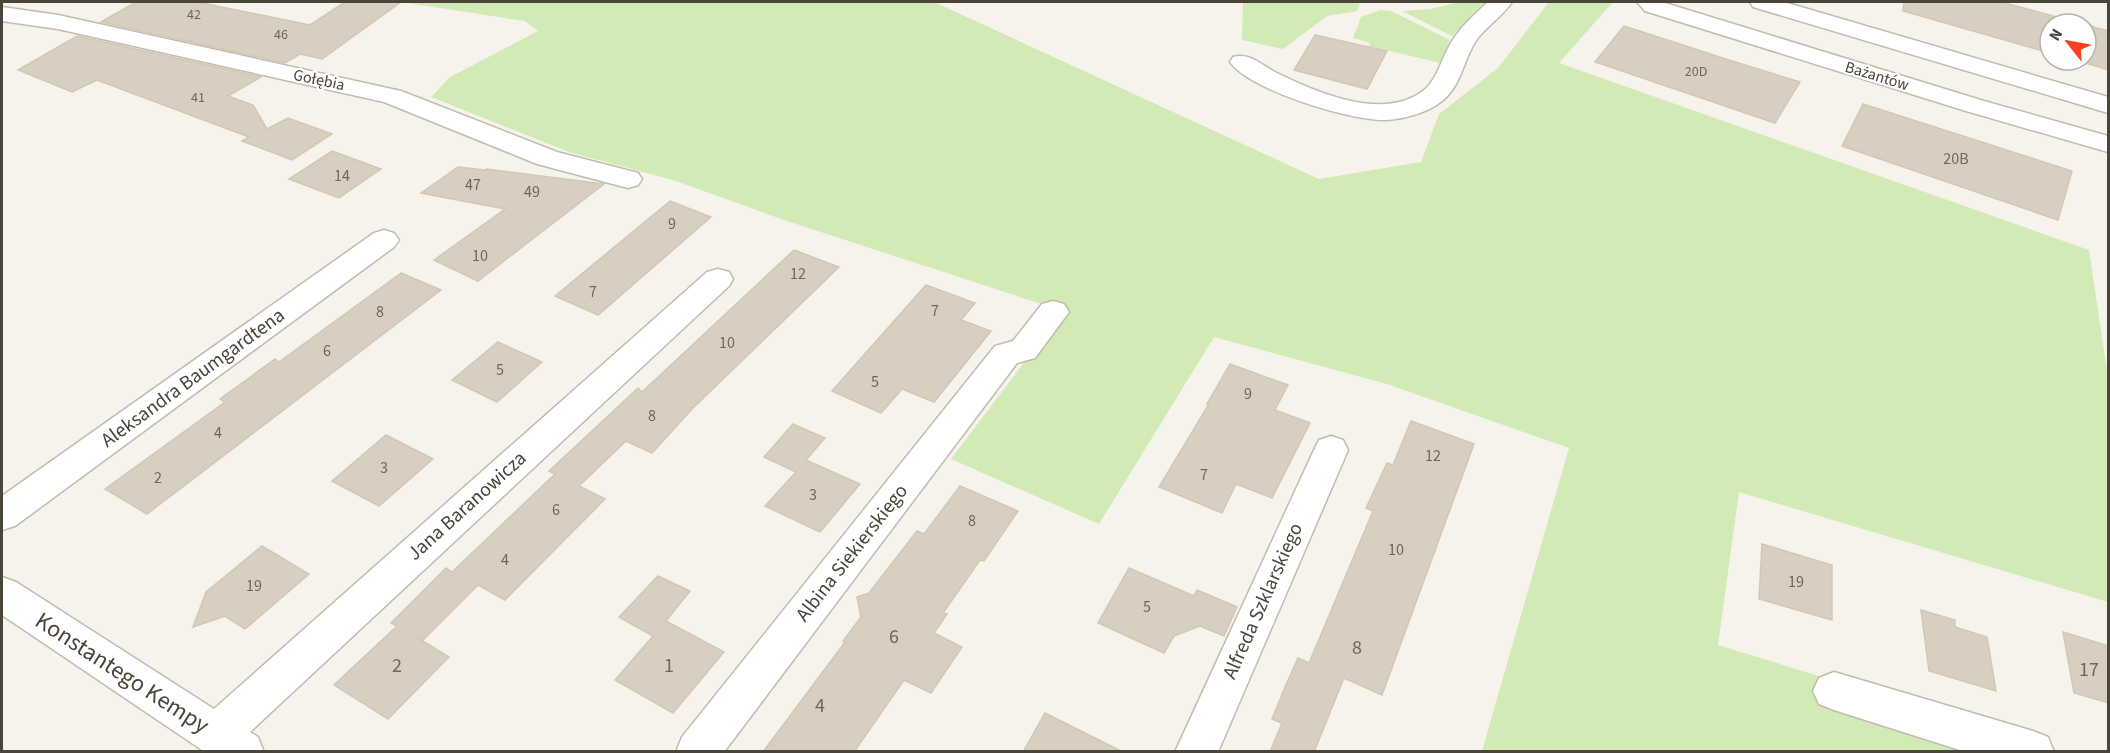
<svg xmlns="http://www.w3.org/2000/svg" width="2110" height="753" viewBox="0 0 2110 753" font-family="'Source Sans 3',sans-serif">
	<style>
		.green { fill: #d2eab5 }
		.building { fill: #d8cfc1; stroke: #d3c7b4; stroke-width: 1.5 }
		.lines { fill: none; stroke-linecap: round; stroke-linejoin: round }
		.minor-casing { stroke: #c2bbae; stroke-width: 3 }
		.minor { fill: #fff; fill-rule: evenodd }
		.labels { text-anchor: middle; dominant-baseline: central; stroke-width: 4.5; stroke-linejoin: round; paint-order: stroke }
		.far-number-label { font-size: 14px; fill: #6e675b }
		.far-street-label { font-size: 16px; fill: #4b4439; stroke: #fff }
		.number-label { font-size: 16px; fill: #6e675b }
		.street-label { font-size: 20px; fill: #4b4439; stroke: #fff }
		.near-number-label { font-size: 20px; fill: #6e675b }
		.near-street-label { font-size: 24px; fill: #4b4439; stroke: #fff }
	</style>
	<rect width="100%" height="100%" fill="#f6f3ec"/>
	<g class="green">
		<path d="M 401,2 L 934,2 L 1319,179 L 1421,162 L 1439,114 L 1498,68 L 1549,2 L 1613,2 L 1559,63 L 2089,250 L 2108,377 L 2108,602 L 1739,492 L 1718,645 L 2062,751 L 1482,751 L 1569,448 L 1387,384 L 1214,337 L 1099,524 L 951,459 L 1063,311 L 784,220 L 676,181 L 569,152 L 431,97 L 450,77 L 538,31 L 525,21 Z"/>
		<path d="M 1243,2 L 1355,2 L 1360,4 L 1357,11 L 1327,16 L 1283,49 L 1242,40 Z"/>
		<path d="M 1459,2 L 1485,2 L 1452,36 L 1402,11 L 1431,9 Z"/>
		<path d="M 1380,10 L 1391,11 L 1450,40 L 1440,63 L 1369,46 L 1370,43 L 1353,38 L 1361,17 Z"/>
	</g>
	<g class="building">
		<path d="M 136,2 L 197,2 L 310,25 L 345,2 L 401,2 L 322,59 L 300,54 L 285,63 L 101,22 Z"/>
		<path d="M 1904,2 L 2001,2 L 2083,24 L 2050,24 L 2050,53 L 1903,11 Z"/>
		<path d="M 2086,25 L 2109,31 L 2109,70 L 2075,60 L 2086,60 Z"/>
		<path d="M 1624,26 L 1729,60 L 1800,82 L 1775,123 L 1595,62 Z"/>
		<path d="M 1315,35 L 1387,51 L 1367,89 L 1294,70 Z"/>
		<path d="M 77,36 L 261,77 L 228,96 L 253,105 L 267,129 L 288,118 L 332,134 L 292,160 L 242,141 L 249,137 L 97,80 L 72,92 L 18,70 Z"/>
		<path d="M 1863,104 L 2072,171 L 2058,220 L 1842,146 Z"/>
		<path d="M 332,151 L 381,169 L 339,198 L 289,179 Z"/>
		<path d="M 458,167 L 485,170 L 487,169 L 604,184 L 478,281 L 434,260 L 505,209 L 421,193 Z"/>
		<path d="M 670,201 L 711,217 L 598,315 L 555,296 Z"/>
		<path d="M 794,250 L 839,267 L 692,409 L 652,453 L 626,441 L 579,486 L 605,499 L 505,600 L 478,585 L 422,641 L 416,637 L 449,657 L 388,719 L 334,685 L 397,626 L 391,623 L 446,568 L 452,572 L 555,474 L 549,471 L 638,388 L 642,392 Z"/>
		<path d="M 401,273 L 441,290 L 147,514 L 105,489 L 225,402 L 220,399 L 275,359 L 279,362 Z"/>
		<path d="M 926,285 L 975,303 L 961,320 L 991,331 L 934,402 L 902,389 L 881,413 L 832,391 Z"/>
		<path d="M 498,342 L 542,362 L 497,402 L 452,380 Z"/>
		<path d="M 1230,364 L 1288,385 L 1275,410 L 1310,423 L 1272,498 L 1236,484 L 1222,513 L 1159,487 L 1209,404 L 1207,404 Z"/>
		<path d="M 1411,421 L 1474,444 L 1382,695 L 1344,678 L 1314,752 L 1270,752 L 1282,723 L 1272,719 L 1285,687 L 1298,658 L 1309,663 L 1373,511 L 1366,508 L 1387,463 L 1393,465 Z"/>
		<path d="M 793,424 L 825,438 L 806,460 L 860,484 L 820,532 L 765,506 L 796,472 L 764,457 Z"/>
		<path d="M 386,435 L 433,459 L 379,506 L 332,481 Z"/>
		<path d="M 960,486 L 1018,511 L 984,561 L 980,560 L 943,613 L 947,614 L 934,633 L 962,647 L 931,693 L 904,680 L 854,752 L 763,752 L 845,642 L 843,641 L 861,617 L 857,597 L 869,593 L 917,531 L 924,534 Z"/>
		<path d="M 1762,544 L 1832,565 L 1832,620 L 1759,599 Z"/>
		<path d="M 262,546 L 309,574 L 245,629 L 225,616 L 193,627 L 206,592 Z"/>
		<path d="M 1129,568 L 1194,596 L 1197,590 L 1237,607 L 1224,636 L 1200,626 L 1174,636 L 1164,653 L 1098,623 Z"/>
		<path d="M 658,576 L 690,591 L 666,621 L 724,652 L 673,713 L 615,680 L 653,636 L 619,617 Z"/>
		<path d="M 1921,610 L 1955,620 L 1955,627 L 1987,637 L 1996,691 L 1929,671 Z"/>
		<path d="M 2063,632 L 2109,646 L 2109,703 L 2074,693 Z"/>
		<path d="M 1045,713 L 1123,752 L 1023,752 Z"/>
	</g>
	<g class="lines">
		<g class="minor-casing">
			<g id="minor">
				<path d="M 1488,2 L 1512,2 C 1502,17 1485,27 1475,42 C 1463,62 1461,86 1442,101 C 1427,113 1404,119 1386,120 C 1351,121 1249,90 1230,62 L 1233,57 C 1251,52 1263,67 1279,74 C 1318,93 1383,121 1423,91 C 1438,79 1441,59 1451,43 C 1460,27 1474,15 1488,2 Z"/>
				<path d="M 1637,2 L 1662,2 L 1984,101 L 2108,136 L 2108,152 L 1966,111 L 1645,11 Z"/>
				<path d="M 1750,2 L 1784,2 L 2108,97 L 2108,113 L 1753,7 Z"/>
				<path d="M 2,7 L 58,15 L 401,91 L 557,152 L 638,173 L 642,179 L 638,185 L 628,188 L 537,164 L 384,102 L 58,29 L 2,21 Z"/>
				<path d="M 384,230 L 394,233 L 399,240 L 394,247 L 15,526 L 2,530 L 2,496 L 374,233 Z"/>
				<path d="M 718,269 L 729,272 L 733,279 L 729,286 L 250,732 L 258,737 L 264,752 L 205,752 L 2,615 L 2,577 L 16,582 L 214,709 L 707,272 Z"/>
				<path d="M 1053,301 L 1064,304 L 1069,312 L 1035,358 L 1017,363 L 724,752 L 676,752 L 682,737 L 995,346 L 1013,341 L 1042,304 Z"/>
				<path d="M 1331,436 L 1343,440 L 1348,450 L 1218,752 L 1175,752 L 1314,450 L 1319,440 Z"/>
				<path d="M 1834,672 L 2033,731 L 2048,737 L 2054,752 L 1966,752 L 1834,710 L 1819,704 L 1813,691 L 1819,678 Z"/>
			</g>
		</g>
		<use href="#minor" class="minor"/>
	</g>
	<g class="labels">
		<g class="far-number-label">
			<text x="194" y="15">42</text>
			<text x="281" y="35">46</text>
			<text x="1696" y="72">20D</text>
			<text x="198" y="98">41</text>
		</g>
		<g class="far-street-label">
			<text transform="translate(1877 76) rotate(17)">Bażantów</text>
			<text transform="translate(319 80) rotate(12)">Gołębia</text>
		</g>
		<g class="number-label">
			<text x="1956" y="159">20B</text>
			<text x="342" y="176">14</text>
			<text x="473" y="185">47</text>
			<text x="532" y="192">49</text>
			<text x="672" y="224">9</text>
			<text x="480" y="256">10</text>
			<text x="798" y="274">12</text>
			<text x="593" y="292">7</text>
			<text x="935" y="311">7</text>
			<text x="380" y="312">8</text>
			<text x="727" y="343">10</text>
			<text x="327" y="351">6</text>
			<text x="500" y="370">5</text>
			<text x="875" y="382">5</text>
			<text x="1248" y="394">9</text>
			<text x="652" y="416">8</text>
			<text x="218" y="433">4</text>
			<text x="1433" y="456">12</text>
			<text x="384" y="468">3</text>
			<text x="1204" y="475">7</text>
			<text x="158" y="478">2</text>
			<text x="813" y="495">3</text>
			<text x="556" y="510">6</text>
			<text x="972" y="521">8</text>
			<text x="1396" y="550">10</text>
			<text x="505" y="560">4</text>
			<text x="1796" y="582">19</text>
			<text x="254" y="586">19</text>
			<text x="1147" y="607">5</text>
		</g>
		<g class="street-label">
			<text transform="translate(193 378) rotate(-36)">Aleksandra Baumgardtena</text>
			<text transform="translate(467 506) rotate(-42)">Jana Baranowicza</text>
			<text transform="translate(852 553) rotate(-52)">Albina Siekierskiego</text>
			<text transform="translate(1263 601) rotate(-66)">Alfreda Szklarskiego</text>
		</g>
		<g class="near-number-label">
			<text x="894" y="637">6</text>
			<text x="1357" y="648">8</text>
			<text x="397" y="666">2</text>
			<text x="669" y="666">1</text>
			<text x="2089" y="670">17</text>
			<text x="820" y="706">4</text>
		</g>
		<g class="near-street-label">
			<text transform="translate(122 673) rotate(33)">Konstantego Kempy</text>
		</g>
	</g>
	<rect width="2110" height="753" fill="none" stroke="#4b4439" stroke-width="6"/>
	<g transform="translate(2068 42) rotate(301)"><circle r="28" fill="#ffffff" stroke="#b7b4b0" stroke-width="1.5"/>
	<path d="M0-4.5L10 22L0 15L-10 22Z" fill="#fc3f1d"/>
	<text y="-9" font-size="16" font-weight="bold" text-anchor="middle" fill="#4b4439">N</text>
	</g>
</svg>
